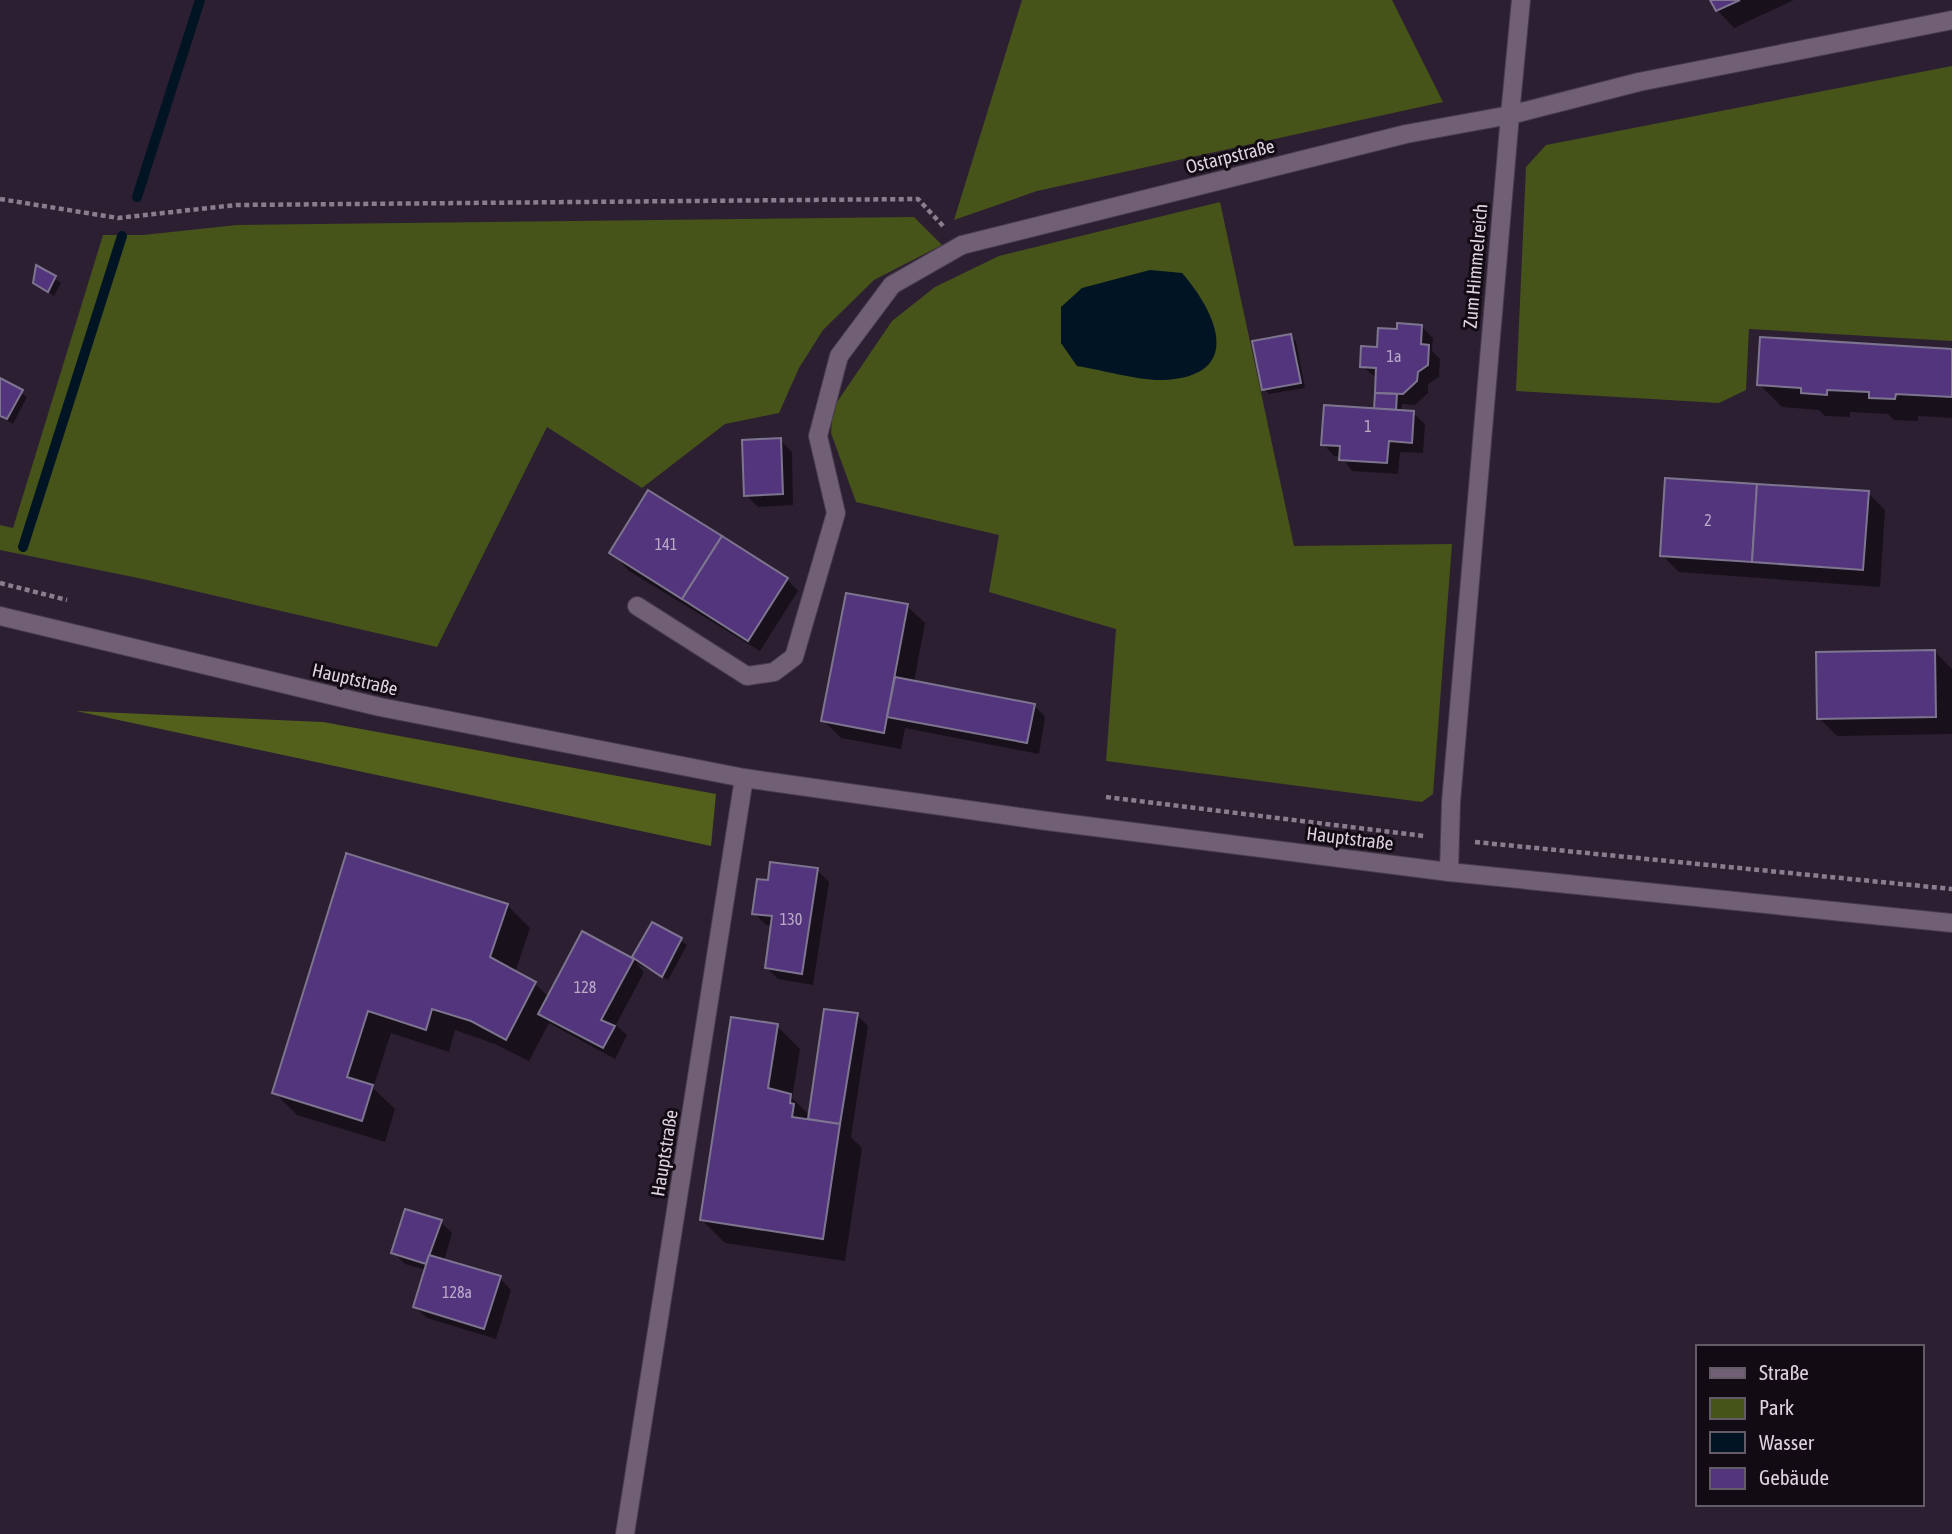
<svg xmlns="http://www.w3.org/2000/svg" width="1952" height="1534" viewBox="0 0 1952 1534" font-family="'Asap Condensed',sans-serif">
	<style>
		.green { fill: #465319 }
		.forest { fill: #52601b }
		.water { fill: #001424 }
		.shadow { fill: #0007 }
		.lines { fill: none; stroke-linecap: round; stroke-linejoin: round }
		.stream { stroke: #001424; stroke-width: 10 }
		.building { fill: #53357d; stroke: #7d758f; stroke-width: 2 }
		.lane-casing { stroke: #493d4d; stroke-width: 20 }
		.street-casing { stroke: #493d4d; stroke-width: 20 }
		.secondary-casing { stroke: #493d4d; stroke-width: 20 }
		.path { stroke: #8a7e8e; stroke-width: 4.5; stroke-dasharray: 5 3.5; stroke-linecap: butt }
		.lane { stroke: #715f76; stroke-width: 18 }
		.street { stroke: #715f76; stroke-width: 18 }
		.secondary { stroke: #715f76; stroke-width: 18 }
		.labels { text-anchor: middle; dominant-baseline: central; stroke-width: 6; stroke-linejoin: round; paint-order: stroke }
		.number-label { font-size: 16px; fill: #baacc7 }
		.street-label { font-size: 19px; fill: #ddd3e0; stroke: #120b14 }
	</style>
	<rect width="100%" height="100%" fill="#2d1f32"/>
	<g class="green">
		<path d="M 1022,0 L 1392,0 L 1443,102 L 1037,191 L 954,220 Z"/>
		<path d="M 1952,66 L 1952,341 L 1749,329 L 1746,390 L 1719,403 L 1516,391 L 1526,167 L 1546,145 Z"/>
		<path d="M 1220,202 L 1294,546 L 1452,544 L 1433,794 L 1422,802 L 1106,761 L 1116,629 L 989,592 L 999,535 L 856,502 L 831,433 L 833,408 L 892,321 L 935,287 L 999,256 Z"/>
		<path d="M 914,217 L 942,245 L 874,280 L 823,330 L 799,368 L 779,413 L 725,424 L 642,488 L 547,427 L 437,647 L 143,579 L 0,550 L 0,525 L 13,528 L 103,235 L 143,235 L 237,225 Z"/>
	</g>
	<path class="forest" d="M 76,711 L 323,722 L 716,794 L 711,846 Z"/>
	<path class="water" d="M 1150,270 L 1182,273 C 1217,313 1245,376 1164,380 C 1139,381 1103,370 1077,366 L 1061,343 L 1061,307 L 1082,288 Z"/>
	<g class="shadow">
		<path d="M 1712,0 L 1794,0 L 1734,28 L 1717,10 Z"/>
		<path d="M 37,267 L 61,283 L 54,296 L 35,282 L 38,276 L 34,272 Z"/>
		<path d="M 1422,327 L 1433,338 L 1432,351 L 1440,359 L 1439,377 L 1428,384 L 1428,393 L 1415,405 L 1402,404 L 1401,412 L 1413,413 L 1425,424 L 1423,453 L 1400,452 L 1398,474 L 1352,471 L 1341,456 L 1334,456 L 1323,444 L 1375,410 L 1377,378 L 1361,366 L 1398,331 Z"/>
		<path d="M 1290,336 L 1296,341 L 1305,388 L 1269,394 L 1264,389 Z"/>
		<path d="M 1952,351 L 1952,418 L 1918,416 L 1918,421 L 1894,420 L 1888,414 L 1850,412 L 1850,417 L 1825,416 L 1819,410 L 1782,407 L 1759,384 Z"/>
		<path d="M 0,380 L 27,397 L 13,424 L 0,417 Z"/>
		<path d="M 780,440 L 792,452 L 793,505 L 758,507 L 746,495 Z"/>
		<path d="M 1868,493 L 1885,510 L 1880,587 L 1679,572 L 1662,555 Z"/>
		<path d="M 612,553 L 787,579 L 798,591 L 760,651 L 629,571 Z"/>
		<path d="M 907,606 L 925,623 L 914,682 L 1034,705 L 1045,717 L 1039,754 L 905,728 L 901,749 L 841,738 L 824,721 Z"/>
		<path d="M 1935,652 L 1952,669 L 1952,734 L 1837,736 L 1819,718 Z"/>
		<path d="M 348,855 L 507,905 L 530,928 L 515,973 L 535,984 L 549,997 L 633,960 L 652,924 L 687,945 L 668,980 L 636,963 L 644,972 L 616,1025 L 627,1035 L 615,1059 L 549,1023 L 529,1061 L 495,1044 L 455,1030 L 449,1052 L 391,1033 L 373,1088 L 395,1109 L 385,1142 L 297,1115 L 274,1092 Z"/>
		<path d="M 817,870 L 829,882 L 813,985 L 778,979 L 767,968 L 773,926 L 766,925 L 754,913 L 769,882 Z"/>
		<path d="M 857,1015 L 868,1026 L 851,1137 L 862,1148 L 845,1261 L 725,1243 L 702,1220 L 777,1026 L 800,1049 L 792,1098 L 810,1116 Z"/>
		<path d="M 441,1222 L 452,1233 L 444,1261 L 500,1278 L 511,1290 L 496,1339 L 427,1318 L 415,1307 L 426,1270 L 405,1264 L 393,1252 Z"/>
	</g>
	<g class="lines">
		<g class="stream">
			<path d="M 137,197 L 200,0"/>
			<path d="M 23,547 L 122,236"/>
		</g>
	</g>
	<g class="building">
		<path d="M 1710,0 L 1740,0 L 1716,11 Z"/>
		<path d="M 36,265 L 56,276 L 48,292 L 33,283 Z"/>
		<path d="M 1397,323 L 1422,325 L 1421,344 L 1429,345 L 1428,365 L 1418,372 L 1417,381 L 1403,394 L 1375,393 L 1376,368 L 1360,367 L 1361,346 L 1377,347 L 1378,328 L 1397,329 Z"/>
		<path d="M 1291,334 L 1301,383 L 1262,390 L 1252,341 Z"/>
		<path d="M 1760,337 L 1952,349 L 1952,397 L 1896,394 L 1895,399 L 1869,398 L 1869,392 L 1827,390 L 1827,395 L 1801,393 L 1801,388 L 1757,385 Z"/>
		<path d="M 0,378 L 23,390 L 7,419 L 0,416 Z"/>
		<path d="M 1375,393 L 1397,394 L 1396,410 L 1374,409 Z"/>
		<path d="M 1324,405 L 1414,411 L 1412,443 L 1389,441 L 1387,463 L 1339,460 L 1340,446 L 1321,445 Z"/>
		<path d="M 781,438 L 783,494 L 744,496 L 742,440 Z"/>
		<path d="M 1665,478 L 1757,484 L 1752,562 L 1660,556 Z"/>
		<path d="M 1757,484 L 1869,491 L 1863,570 L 1752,562 Z"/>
		<path d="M 648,490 L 722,536 L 682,599 L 609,553 Z"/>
		<path d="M 722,536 L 788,578 L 748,641 L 682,599 Z"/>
		<path d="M 846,593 L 908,604 L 884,733 L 821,721 Z"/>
		<path d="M 1935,650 L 1936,717 L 1817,719 L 1816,652 Z"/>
		<path d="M 895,677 L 1035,704 L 1027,743 L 887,717 Z"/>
		<path d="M 346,854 L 346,853 L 508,904 L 490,957 L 536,982 L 506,1040 L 471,1021 L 432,1009 L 426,1030 L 368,1011 L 347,1077 L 373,1085 L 362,1121 L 272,1093 Z"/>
		<path d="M 770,862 L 818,868 L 802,974 L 765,968 L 772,916 L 752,914 L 757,879 L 768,880 Z"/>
		<path d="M 652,922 L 682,938 L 662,977 L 632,957 Z"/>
		<path d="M 582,931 L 634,959 L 601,1020 L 615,1026 L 603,1048 L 538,1014 Z"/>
		<path d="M 824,1009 L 858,1013 L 840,1124 L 808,1119 Z"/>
		<path d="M 731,1017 L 778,1024 L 768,1088 L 791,1094 L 790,1103 L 794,1104 L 792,1117 L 840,1124 L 823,1239 L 700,1220 Z"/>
		<path d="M 405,1209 L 442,1220 L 426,1264 L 391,1253 Z"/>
		<path d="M 429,1255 L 501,1276 L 484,1329 L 413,1307 Z"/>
	</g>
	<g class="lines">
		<g class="lane-casing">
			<g id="lane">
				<path d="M 1510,115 L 1521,0"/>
				<path d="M 637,606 L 747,676 L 774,672 L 794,657 L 836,513 L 818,436 L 839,356 L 892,285 L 962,245"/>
			</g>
		</g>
		<g class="street-casing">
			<g id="street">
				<path d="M 962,245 L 1406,134 L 1510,115 L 1639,82 L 1952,20"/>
				<path d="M 1449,872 L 1451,802 L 1510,115"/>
				<path d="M 625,1534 L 744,778"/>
			</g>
		</g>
		<g class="secondary-casing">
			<path id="secondary" d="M 0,616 L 380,707 L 744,778 L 1047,821 L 1449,872 L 1952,923"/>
		</g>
		<g class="path">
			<path d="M 0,199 L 118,218 L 236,205 L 918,199 L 944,227"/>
			<path d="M 0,583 L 67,600"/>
			<path d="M 1106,797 L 1424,836"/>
			<path d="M 1475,842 L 1952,889"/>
		</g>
		<use href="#lane" class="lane"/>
		<use href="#street" class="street"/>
		<use href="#secondary" class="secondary"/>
	</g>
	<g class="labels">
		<g class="number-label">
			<text x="1394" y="356">1a</text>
			<text x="1368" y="426">1</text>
			<text x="1708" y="520">2</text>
			<text x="666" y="544">141</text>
			<text x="791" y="919">130</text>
			<text x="585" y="987">128</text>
			<text x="457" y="1292">128a</text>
		</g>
		<g class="street-label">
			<text transform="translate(1230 156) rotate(-14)">Ostarpstraße</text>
			<text transform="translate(1475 266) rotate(-85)">Zum Himmelreich</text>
			<text transform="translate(355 679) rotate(13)">Hauptstraße</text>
			<text transform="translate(1350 838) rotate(7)">Hauptstraße</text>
			<text transform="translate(664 1153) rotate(-81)">Hauptstraße</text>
		</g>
	</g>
	<rect x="1696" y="1345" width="228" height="161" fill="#120b14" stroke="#635b66" stroke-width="2"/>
	<rect x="1710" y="1368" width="35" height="10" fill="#715f76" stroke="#635b66" stroke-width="2"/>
	<text x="1759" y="1380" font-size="21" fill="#ddd3e0">Straße</text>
	<rect x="1710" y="1398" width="35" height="21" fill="#465319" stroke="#635b66" stroke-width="2"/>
	<text x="1759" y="1415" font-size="21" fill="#ddd3e0">Park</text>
	<rect x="1710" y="1432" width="35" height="21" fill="#001424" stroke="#635b66" stroke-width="2"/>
	<text x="1759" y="1450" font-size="21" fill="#ddd3e0">Wasser</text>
	<rect x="1710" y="1468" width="35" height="21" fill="#53357d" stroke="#635b66" stroke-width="2"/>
	<text x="1759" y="1485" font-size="21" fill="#ddd3e0">Gebäude</text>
</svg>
